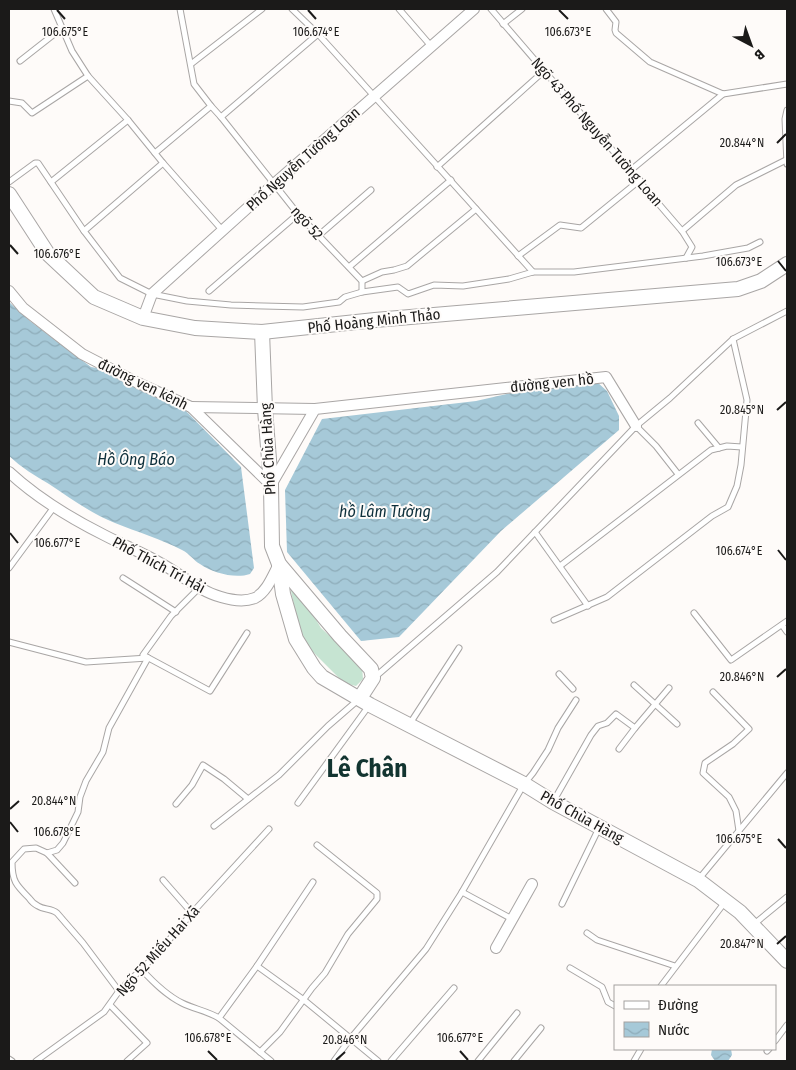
<svg xmlns="http://www.w3.org/2000/svg" width="796" height="1070" viewBox="0 0 796 1070" font-family="'Fira Sans Condensed',sans-serif">
	<style>
		.park { fill: #c6e4d2 }
		.water { fill: url(#water-waves) }
		.lines { fill: none; stroke-linecap: round; stroke-linejoin: round }
		.service-casing { stroke: #a9a6a5; stroke-width: 7 }
		.minor-casing { stroke: #a9a6a5; stroke-width: 12 }
		.tertiary-casing { stroke: #a9a6a5; stroke-width: 16 }
		.service { stroke: #fff; stroke-width: 5 }
		.minor { stroke: #fff; stroke-width: 10 }
		.tertiary { stroke: #fff; stroke-width: 14 }
		.ticks { fill: none; stroke: #1b1a19; stroke-width: 2 }
		.labels { text-anchor: middle; dominant-baseline: central; stroke-width: 4; stroke-linejoin: round; paint-order: stroke }
		.street-label { font-size: 15px; fill: #1b1a19; stroke: #fefbf9 }
		.water-label { font-size: 16px; font-style: italic; fill: #0d2f3b; stroke: #fefbf9 }
		.town-label { font-size: 25px; font-weight: bold; fill: #123430; stroke: #fefbf9 }
		.ticks-label { font-size: 12px; text-anchor: middle; fill: #1b1a19; stroke: #fefbf9; stroke-width: 4; stroke-linejoin: round; paint-order: stroke }
	</style>
	<defs>
		<pattern id="water-waves" width="16" height="10" patternUnits="userSpaceOnUse" patternTransform="scale(1.25)"><rect width="16" height="10" fill="#a6c9d8"/><path d="M0 5q4-4 8 0t8 0" fill="none" stroke="#8eacb9"/></pattern>
	</defs>
	<rect width="100%" height="100%" fill="#fefbf9"/>
	<path class="park" d="M 298,590 L 321,628 L 362,666 L 363,679 L 356,686 L 344,683 L 306,645 L 298,624 L 291,591 Z"/>
	<g class="water">
		<path d="M 9,302 L 30,321 L 91,367 L 102,369 L 116,378 L 156,395 L 186,411 L 241,467 L 254,568 L 250,574 C 235,579 213,573 200,564 C 193,560 190,554 182,550 C 161,539 137,532 115,523 C 92,514 70,498 49,484 C 35,476 21,467 9,456 Z"/>
		<path d="M 597,382 L 607,391 L 619,416 L 619,430 L 501,531 L 399,637 L 361,641 L 287,552 L 285,490 L 322,419 L 476,401 L 537,387 Z"/>
		<path d="M 712,1049 L 731,1049 L 732,1055 L 728,1061 L 715,1061 L 711,1055 Z"/>
	</g>
	<g class="lines">
		<g class="service-casing">
			<g id="service">
				<path d="M 54,9 L 72,51 L 88,76 L 128,120 L 163,163 L 223,231"/>
				<path d="M 180,9 L 194,84 L 211,106"/>
				<path d="M 292,9 L 318,34 L 533,272"/>
				<path d="M 399,9 L 431,46"/>
				<path d="M 491,9 L 682,231 L 692,247 L 686,258"/>
				<path d="M 606,9 L 616,22 L 615,30 L 616,33 L 650,62 L 723,94 L 787,84"/>
				<path d="M 503,24 L 522,9"/>
				<path d="M 20,61 L 62,28"/>
				<path d="M 191,64 L 262,9"/>
				<path d="M 9,101 L 22,103 L 32,113 L 88,76"/>
				<path d="M 787,110 L 785,119 L 787,164"/>
				<path d="M 221,117 L 318,34"/>
				<path d="M 155,153 L 211,106 L 221,117 L 298,214 L 362,281 L 362,292"/>
				<path d="M 437,167 L 544,71"/>
				<path d="M 631,170 L 723,94"/>
				<path d="M 9,182 L 35,163 L 38,163 L 84,231 L 120,278 L 152,294 L 187,301 L 231,305 L 303,307 L 339,302 L 345,297 L 362,292 L 398,287 L 408,294 L 434,285 L 463,286 L 509,279 L 533,272 L 574,272 L 703,256 L 748,248 L 760,242"/>
				<path d="M 51,182 L 128,120"/>
				<path d="M 84,231 L 163,163"/>
				<path d="M 682,231 L 736,185 L 786,160"/>
				<path d="M 318,236 L 371,190"/>
				<path d="M 518,256 L 560,225 L 581,228 L 640,180"/>
				<path d="M 349,267 L 451,180"/>
				<path d="M 362,281 L 382,272 L 394,270 L 407,266 L 476,209"/>
				<path d="M 209,291 L 298,214"/>
				<path d="M 698,423 L 719,448"/>
				<path d="M 636,426 L 656,446 L 678,474"/>
				<path d="M 535,532 L 588,606"/>
				<path d="M 560,566 L 711,450 L 727,446 L 742,447"/>
				<path d="M 9,568 L 54,507"/>
				<path d="M 123,578 L 176,612"/>
				<path d="M 199,588 L 171,616 L 143,655 L 210,691 L 247,633"/>
				<path d="M 694,613 L 731,660 L 787,621"/>
				<path d="M 554,620 L 607,597 L 712,516 L 728,507 L 737,486 L 741,465 L 747,400 L 733,339"/>
				<path d="M 782,625 L 787,632"/>
				<path d="M 9,642 L 86,662 L 148,658"/>
				<path d="M 559,674 L 573,689"/>
				<path d="M 375,677 L 497,572 L 636,426 L 670,398 L 733,339 L 787,311"/>
				<path d="M 634,685 L 677,724"/>
				<path d="M 713,692 L 749,729 L 733,744 L 705,763 L 703,773 L 729,797 L 736,811 L 739,831"/>
				<path d="M 409,725 L 459,648"/>
				<path d="M 619,749 L 635,728"/>
				<path d="M 553,802 L 591,735 L 598,726 L 607,723 L 616,714 L 635,728 L 669,688"/>
				<path d="M 298,803 L 368,707"/>
				<path d="M 176,804 L 192,785 L 203,765 L 224,779 L 248,799"/>
				<path d="M 214,826 L 279,775 L 328,726 L 358,700"/>
				<path d="M 47,853 L 57,850 L 63,843 L 78,812 L 80,797 L 86,781 L 103,752 L 109,728 L 148,658"/>
				<path d="M 163,880 L 192,913"/>
				<path d="M 698,880 L 787,773"/>
				<path d="M 75,883 L 47,853 L 36,848 L 24,849 L 12,862 C 12,881 16,885 29,898 C 31,901 34,904 38,906 C 44,910 51,908 57,913 L 83,943 L 119,991"/>
				<path d="M 462,892 L 512,919"/>
				<path d="M 562,904 L 599,828"/>
				<path d="M 753,925 L 787,897"/>
				<path d="M 587,933 L 597,940 L 675,966"/>
				<path d="M 257,966 L 304,1000 L 378,1061"/>
				<path d="M 570,968 L 602,987 L 608,1002 L 615,1006"/>
				<path d="M 142,970 C 154,983 166,995 182,1003 C 194,1009 207,1011 219,1018"/>
				<path d="M 661,986 L 725,902"/>
				<path d="M 110,1005 L 147,1043 L 127,1061"/>
				<path d="M 775,1041 L 787,1025"/>
				<path d="M 767,1051 L 769,1049"/>
				<path d="M 260,1052 L 280,1032 L 312,988 L 325,973 L 348,934 L 377,899 L 377,893 L 317,845"/>
				<path d="M 9,1059 L 12,1061"/>
				<path d="M 36,1061 L 104,1012 L 119,991 L 157,954 L 192,913 L 269,829"/>
				<path d="M 271,1061 L 219,1018 L 257,966 L 313,882"/>
				<path d="M 334,1061 L 350,1039 L 426,949 L 462,892 L 524,784 L 533,773 L 548,750 L 558,728 L 576,700"/>
				<path d="M 391,1061 L 454,988"/>
				<path d="M 478,1061 L 517,1013"/>
				<path d="M 514,1061 L 541,1028"/>
				<path d="M 634,1061 L 641,1049"/>
			</g>
		</g>
		<g class="minor-casing">
			<g id="minor">
				<path d="M 9,291 L 23,308 L 82,354 L 138,383 L 191,407 L 271,485 L 315,409 L 606,377 L 636,426"/>
				<path d="M 143,318 L 152,294 L 274,184 L 474,9"/>
				<path d="M 191,407 L 315,409"/>
				<path d="M 9,472 C 36,497 70,518 104,535 C 123,545 143,553 162,564 C 182,575 199,591 221,597 C 231,600 245,602 255,598 C 267,592 273,575 279,564"/>
				<path d="M 496,948 L 532,884"/>
			</g>
		</g>
		<g class="tertiary-casing">
			<g id="tertiary">
				<path d="M 9,194 L 48,254 L 94,297 L 143,318 L 195,328 L 262,332 L 375,320 L 738,289 L 761,281 L 787,264"/>
				<path d="M 262,332 L 265,409 L 271,485 L 272,546 L 279,564 L 340,636 L 371,669 L 373,678 L 360,698"/>
				<path d="M 279,564 L 283,594 L 296,639 L 314,668 L 322,677 L 370,705 L 524,784 L 553,802 L 698,880 L 740,912 L 787,961"/>
			</g>
		</g>
		<use href="#service" class="service"/>
		<use href="#minor" class="minor"/>
		<use href="#tertiary" class="tertiary"/>
	</g>
	<path class="ticks" d="M 57,10 L 65,19M 308,10 L 316,19M 559,10 L 568,19M 777,143 L 786,134M 10,245 L 18,254M 778,261 L 786,271M 777,410 L 786,402M 10,533 L 18,543M 778,550 L 786,560M 777,677 L 786,669M 10,809 L 19,801M 10,822 L 18,832M 778,839 L 786,848M 777,944 L 786,936M 208,1051 L 217,1060M 460,1051 L 468,1060M 336,1060 L 345,1052"/>
	<g class="labels">
		<g class="street-label">
			<text transform="translate(597 132) rotate(49)">Ngõ 43 Phố Nguyễn Tường Loan</text>
			<text transform="translate(303 159) rotate(-42)">Phố Nguyễn Tường Loan</text>
			<text transform="translate(307 223) rotate(48)">ngõ 52</text>
			<text transform="translate(374 321) rotate(-6)">Phố Hoàng Minh Thảo</text>
			<text transform="translate(552 383) rotate(-6)">đường ven hồ</text>
			<text transform="translate(143 384) rotate(26)">đường ven kênh</text>
			<text transform="translate(268 449) rotate(-93)">Phố Chùa Hàng</text>
			<text transform="translate(159 565) rotate(28)">Phố Thích Trí Hải</text>
			<text transform="translate(582 817) rotate(29)">Phố Chùa Hàng</text>
			<text transform="translate(158 951) rotate(-48)">Ngõ 52 Miếu Hai Xã</text>
		</g>
		<g class="water-label">
			<text x="136" y="459">Hồ Ông Báo</text>
			<text x="385" y="511">hồ Lâm Tường</text>
		</g>
		<g class="town-label">
			<text x="367" y="769">Lê Chân</text>
		</g>
	</g>
	<g class="ticks-label">
		<text x="65" y="36">106.675°E</text>
		<text x="316" y="36">106.674°E</text>
		<text x="568" y="36">106.673°E</text>
		<text x="742" y="147">20.844°N</text>
		<text x="57" y="258">106.676°E</text>
		<text x="739" y="266">106.673°E</text>
		<text x="742" y="414">20.845°N</text>
		<text x="57" y="547">106.677°E</text>
		<text x="739" y="555">106.674°E</text>
		<text x="742" y="681">20.846°N</text>
		<text x="54" y="805">20.844°N</text>
		<text x="57" y="836">106.678°E</text>
		<text x="739" y="843">106.675°E</text>
		<text x="742" y="948">20.847°N</text>
		<text x="208" y="1042">106.678°E</text>
		<text x="460" y="1042">106.677°E</text>
		<text x="345" y="1044">20.846°N</text>
	</g>
	<rect width="796" height="1070" fill="none" stroke="#1b1a19" stroke-width="20"/>
	<rect x="614" y="985" width="162" height="65" fill="#fefbf9" stroke="#a3a19f"/>
	<rect x="624" y="1001" width="25" height="8" fill="#ffffff" stroke="#a3a19f"/>
	<text x="658" y="1010" font-size="15" fill="#1b1a19">Đường</text>
	<rect x="624" y="1022" width="25" height="15" fill="url(#water-waves)" stroke="#a3a19f"/>
	<text x="658" y="1035" font-size="15" fill="#1b1a19">Nước</text>
	<g transform="translate(751 45) rotate(139)" stroke="#fefbf9" stroke-width="4" paint-order="stroke">
	<path d="M0-4L9 19L0 12L-9 19Z" fill="#1b1a19"/>
	<text y="-8" font-size="14" font-weight="bold" text-anchor="middle" fill="#1b1a19">B</text>
	</g>
</svg>
